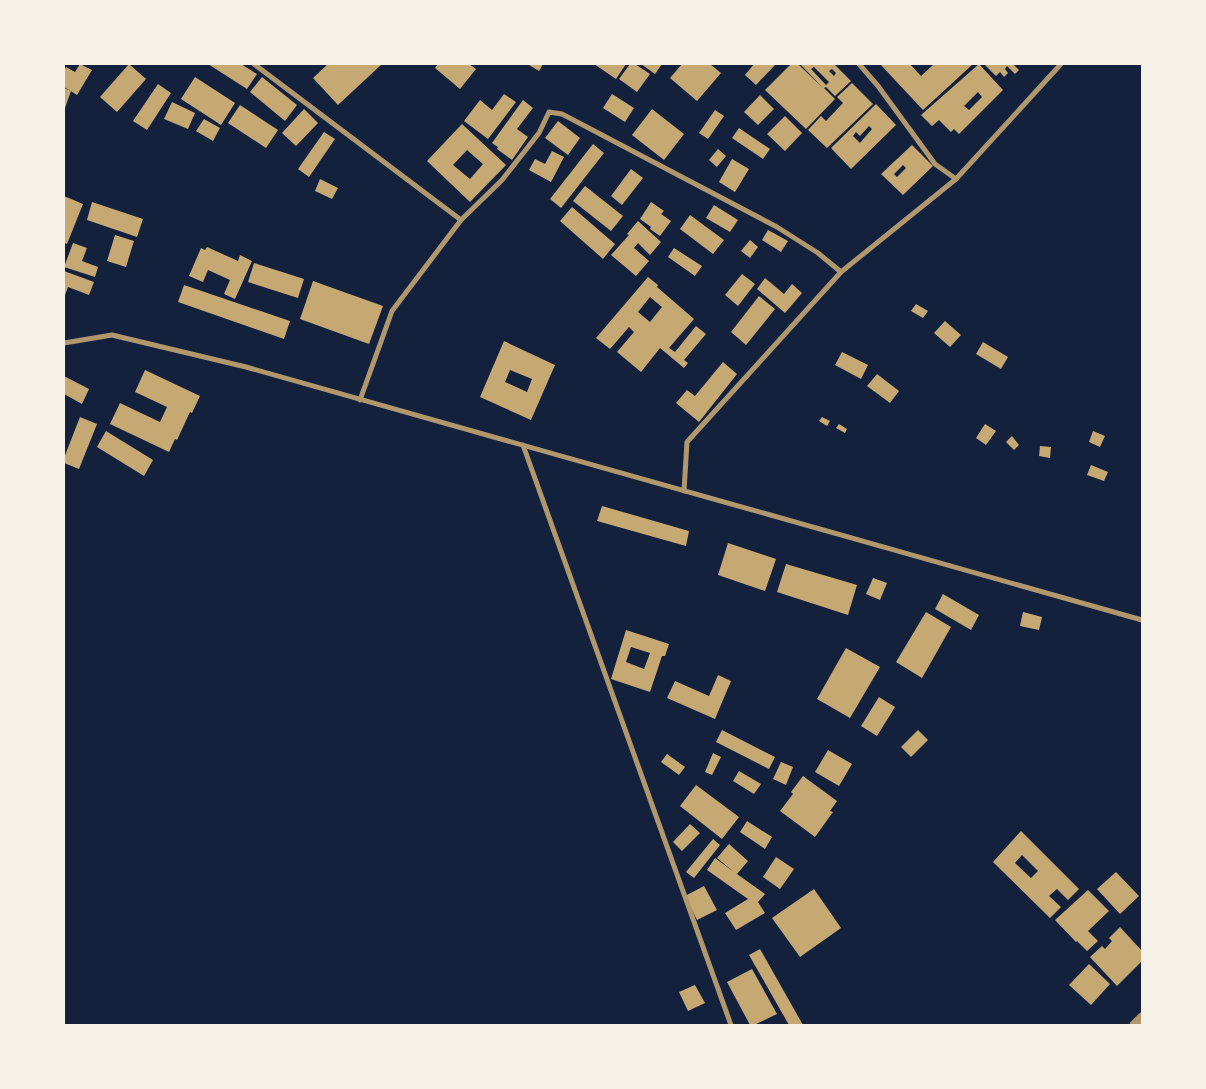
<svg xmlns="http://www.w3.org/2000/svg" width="1206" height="1089" viewBox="0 0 1206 1089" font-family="'Nunito Sans',sans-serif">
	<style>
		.building { fill: #c6a872; fill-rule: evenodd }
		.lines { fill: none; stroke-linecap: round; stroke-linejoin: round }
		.minor { stroke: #b1986c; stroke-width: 5 }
		.tertiary { stroke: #b1986c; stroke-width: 9 }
	</style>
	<rect width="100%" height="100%" fill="#14213d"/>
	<g class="building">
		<path d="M 80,64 L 92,70 L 77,95 L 64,87 L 64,71 L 66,67 L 75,72 Z"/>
		<path d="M 129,64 L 146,79 L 117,112 L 100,97 Z"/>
		<path d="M 208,64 L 241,64 L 257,74 L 247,89 Z"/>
		<path d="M 328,64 L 382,64 L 338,105 L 313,78 Z"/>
		<path d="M 438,64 L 469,64 L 476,69 L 460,89 L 435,68 Z"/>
		<path d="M 530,64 L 543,64 L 539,71 L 529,65 Z"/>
		<path d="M 594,64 L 626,64 L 616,79 Z"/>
		<path d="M 630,64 L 635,64 L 650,74 L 637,92 L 619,79 Z"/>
		<path d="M 641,64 L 662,64 L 655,74 Z"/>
		<path d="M 682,64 L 710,64 L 721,73 L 697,101 L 670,78 Z"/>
		<path d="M 754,64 L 776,64 L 756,85 L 745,75 Z"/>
		<path d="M 791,64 L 798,64 L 823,88 L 800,64 L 834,64 L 851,81 L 835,96 L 826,87 L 824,88 L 835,99 L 806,129 L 765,90 ZM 814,67 L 829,82 L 826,85 L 811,69 ZM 832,69 L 836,73 L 834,76 L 829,71 Z"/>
		<path d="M 880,64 L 910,64 L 921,76 L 934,64 L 973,64 L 923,110 Z"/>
		<path d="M 979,64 L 1003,90 L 959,134 L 954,129 L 951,132 L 939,120 L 932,126 L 921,115 ZM 978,92 L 982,97 L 969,110 L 964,106 Z"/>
		<path d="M 984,64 L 1013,64 L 1019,70 L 1015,74 L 1007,66 L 1005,69 L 1008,73 L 1004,77 L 1000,72 L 996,76 Z"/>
		<path d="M 195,77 L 235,103 L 221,125 L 181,99 Z"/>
		<path d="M 262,77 L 297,105 L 285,121 L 250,92 Z"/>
		<path d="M 852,83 L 873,104 L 827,148 L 808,130 L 821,116 L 826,121 L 843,103 L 837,97 Z"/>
		<path d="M 158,84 L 171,93 L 147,130 L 133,121 Z"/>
		<path d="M 64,88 L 71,91 L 64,111 Z"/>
		<path d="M 504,94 L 516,102 L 488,139 L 464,121 L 480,100 L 492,110 Z"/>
		<path d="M 612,94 L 634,108 L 625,122 L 603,108 Z"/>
		<path d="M 760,95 L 774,109 L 758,125 L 744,112 Z"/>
		<path d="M 523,100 L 533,108 L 517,129 L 528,137 L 512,160 L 497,149 L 498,147 L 492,143 Z"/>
		<path d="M 172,102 L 195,113 L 188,129 L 164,119 Z"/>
		<path d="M 876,104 L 896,125 L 851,169 L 831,148 ZM 869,126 L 872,129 L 860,143 L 853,136 L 856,132 L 860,136 Z"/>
		<path d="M 240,105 L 278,130 L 266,148 L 228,123 Z"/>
		<path d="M 304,109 L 318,123 L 296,146 L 282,133 Z"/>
		<path d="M 652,109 L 684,134 L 664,160 L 632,135 Z"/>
		<path d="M 715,110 L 724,116 L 708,139 L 699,133 Z"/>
		<path d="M 785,116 L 802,133 L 785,151 L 767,134 Z"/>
		<path d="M 204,119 L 220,128 L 213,141 L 196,131 Z"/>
		<path d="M 558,121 L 580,138 L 568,155 L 545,138 Z"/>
		<path d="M 462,124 L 506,165 L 470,202 L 427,161 ZM 467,150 L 483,164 L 470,179 L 453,165 Z"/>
		<path d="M 739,128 L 770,149 L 763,159 L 732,138 Z"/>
		<path d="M 324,132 L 335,139 L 309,177 L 298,169 Z"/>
		<path d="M 593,144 L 604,153 L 561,208 L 550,199 Z"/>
		<path d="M 912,145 L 933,166 L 903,195 L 881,174 ZM 903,165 L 906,168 L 897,177 L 894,174 Z"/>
		<path d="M 718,149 L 726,156 L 717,167 L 709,160 Z"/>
		<path d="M 552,151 L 564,157 L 551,182 L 529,170 L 535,159 L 545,164 Z"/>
		<path d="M 732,159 L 749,169 L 735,192 L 719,182 Z"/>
		<path d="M 631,169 L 643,178 L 622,205 L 611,196 Z"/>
		<path d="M 320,179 L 338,188 L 332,199 L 315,191 Z"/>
		<path d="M 585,186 L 623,216 L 611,231 L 573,201 Z"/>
		<path d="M 64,196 L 83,204 L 67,244 L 64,243 Z"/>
		<path d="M 92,202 L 143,219 L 137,237 L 87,220 Z"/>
		<path d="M 651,202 L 664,211 L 661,214 L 671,221 L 660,236 L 650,229 L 651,227 L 640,219 Z"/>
		<path d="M 714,205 L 738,220 L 730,232 L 706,218 Z"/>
		<path d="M 572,207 L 615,244 L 603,259 L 560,221 Z"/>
		<path d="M 690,215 L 724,240 L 713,254 L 680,229 Z"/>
		<path d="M 638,221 L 661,242 L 650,255 L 638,243 L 634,248 L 649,261 L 636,276 L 611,255 L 629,235 L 627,234 Z"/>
		<path d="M 768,230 L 788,241 L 781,252 L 762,240 Z"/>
		<path d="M 115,235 L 134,241 L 126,267 L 107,261 Z"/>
		<path d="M 750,240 L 758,247 L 750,258 L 741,251 Z"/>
		<path d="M 73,243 L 87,248 L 82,261 L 98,267 L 95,277 L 64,267 Z"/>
		<path d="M 207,247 L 238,261 L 240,255 L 252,261 L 235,299 L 224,294 L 230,280 L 208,270 L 203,282 L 189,276 L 201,248 L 205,250 Z"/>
		<path d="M 674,248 L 702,266 L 695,276 L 668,257 Z"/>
		<path d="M 254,263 L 304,279 L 298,298 L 248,282 Z"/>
		<path d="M 64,271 L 94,282 L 89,295 L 68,287 L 64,298 Z"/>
		<path d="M 742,274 L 755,284 L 738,306 L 725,295 Z"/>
		<path d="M 648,277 L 658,285 L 657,287 L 694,319 L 669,348 L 675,352 L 696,326 L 706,334 L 684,360 L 688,363 L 684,368 L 660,348 L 641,372 L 617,352 L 634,332 L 629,327 L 610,349 L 596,338 ZM 650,297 L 662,307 L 650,322 L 638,312 Z"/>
		<path d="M 765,278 L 784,294 L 792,284 L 802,293 L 785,313 L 757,289 Z"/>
		<path d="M 313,281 L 383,306 L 369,344 L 300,319 Z"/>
		<path d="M 184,285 L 290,321 L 284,339 L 178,302 Z"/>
		<path d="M 759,296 L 775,309 L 746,345 L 731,332 Z"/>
		<path d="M 916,304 L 928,311 L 923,318 L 911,311 Z"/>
		<path d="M 945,321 L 961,335 L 950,347 L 934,333 Z"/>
		<path d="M 504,341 L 555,365 L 531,420 L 480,397 ZM 510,370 L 532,379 L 527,392 L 505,382 Z"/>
		<path d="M 983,342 L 1008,357 L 1001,369 L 976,354 Z"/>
		<path d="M 842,352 L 868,365 L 861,379 L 835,365 Z"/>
		<path d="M 723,362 L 737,374 L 699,422 L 676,403 L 687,390 L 695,396 Z"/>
		<path d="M 145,370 L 200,396 L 192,413 L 190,412 L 177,440 L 175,439 L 169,452 L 110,424 L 120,403 L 160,422 L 167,407 L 135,392 Z"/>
		<path d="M 877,374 L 899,391 L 890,403 L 867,386 Z"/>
		<path d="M 64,376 L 89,389 L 82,404 L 64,394 Z"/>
		<path d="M 80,417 L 97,424 L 79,469 L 64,463 L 64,458 Z"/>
		<path d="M 822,417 L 830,421 L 827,426 L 819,421 Z"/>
		<path d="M 839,424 L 847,429 L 845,433 L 836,428 Z"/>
		<path d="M 985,424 L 996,431 L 986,445 L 976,438 Z"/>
		<path d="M 106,431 L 153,460 L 144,476 L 97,447 Z"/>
		<path d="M 1093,431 L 1105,436 L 1100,447 L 1089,442 Z"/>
		<path d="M 1012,436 L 1019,445 L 1014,450 L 1006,442 Z"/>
		<path d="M 1040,446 L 1051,447 L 1050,458 L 1039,456 Z"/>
		<path d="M 1091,465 L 1108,472 L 1104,481 L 1087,475 Z"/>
		<path d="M 602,506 L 689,531 L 686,546 L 597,521 Z"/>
		<path d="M 728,543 L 776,559 L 765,591 L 718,575 Z"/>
		<path d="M 786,564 L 857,585 L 848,615 L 777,592 Z"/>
		<path d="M 873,578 L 887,583 L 880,600 L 866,594 Z"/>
		<path d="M 943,594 L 979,615 L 971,630 L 935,609 Z"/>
		<path d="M 926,612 L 951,627 L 922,678 L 896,662 Z"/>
		<path d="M 1023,612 L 1042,617 L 1039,630 L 1020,626 Z"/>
		<path d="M 626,630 L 669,644 L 665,656 L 662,656 L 650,692 L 611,679 ZM 631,647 L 650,653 L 644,669 L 626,662 Z"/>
		<path d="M 846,648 L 880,667 L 850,718 L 817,699 Z"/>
		<path d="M 718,675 L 731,681 L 715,719 L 667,698 L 675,681 L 709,696 Z"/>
		<path d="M 879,697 L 895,707 L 877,736 L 861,726 Z"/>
		<path d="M 722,730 L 775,757 L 769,769 L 716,742 Z"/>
		<path d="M 918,730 L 928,740 L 911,757 L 901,747 Z"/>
		<path d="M 828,750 L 852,764 L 839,786 L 815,772 Z"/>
		<path d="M 713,753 L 721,757 L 712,775 L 705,772 Z"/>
		<path d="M 667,754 L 685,767 L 679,775 L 661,762 Z"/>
		<path d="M 781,762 L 793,767 L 786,785 L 773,779 Z"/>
		<path d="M 739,771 L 761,784 L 754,794 L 733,781 Z"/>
		<path d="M 803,776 L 837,801 L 830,811 L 833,812 L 815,837 L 780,811 L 793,794 L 791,792 Z"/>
		<path d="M 696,785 L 739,817 L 722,839 L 680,806 Z"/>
		<path d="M 747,821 L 772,837 L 765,849 L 740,832 Z"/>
		<path d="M 690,824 L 700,833 L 682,851 L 673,842 Z"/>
		<path d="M 1021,831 L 1079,889 L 1068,900 L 1057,889 L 1049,896 L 1061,907 L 1050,918 L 993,862 ZM 1022,855 L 1038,871 L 1031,878 L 1015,863 Z"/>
		<path d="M 713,839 L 720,845 L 694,878 L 686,872 Z"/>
		<path d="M 729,844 L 748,861 L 737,874 L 765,894 L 758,902 L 765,913 L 736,930 L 725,913 L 748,899 L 707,870 L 715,858 L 734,872 L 717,858 Z"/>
		<path d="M 776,857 L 794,869 L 780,889 L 763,877 Z"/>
		<path d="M 1116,872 L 1139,896 L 1120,914 L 1097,889 Z"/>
		<path d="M 704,886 L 717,910 L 697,920 L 685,896 Z"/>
		<path d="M 814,889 L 841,928 L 800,957 L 772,918 Z"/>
		<path d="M 1088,890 L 1109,911 L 1088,931 L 1098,941 L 1087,951 L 1077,941 L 1076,942 L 1055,920 Z"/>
		<path d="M 1120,927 L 1142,951 L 1142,961 L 1117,986 L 1090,957 L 1102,946 L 1105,949 L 1112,941 L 1109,938 Z"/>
		<path d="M 760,949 L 803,1025 L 789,1025 L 749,955 Z"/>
		<path d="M 1089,964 L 1110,984 L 1091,1005 L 1069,985 Z"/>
		<path d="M 752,969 L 777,1014 L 754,1025 L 750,1025 L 727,982 Z"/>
		<path d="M 695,985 L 705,1003 L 688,1011 L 679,992 Z"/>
	</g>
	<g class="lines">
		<g class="minor">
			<path d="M 254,64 L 461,220"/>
			<path d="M 859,64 L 878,86 L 935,164 L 956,179"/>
			<path d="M 64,343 L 112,335 L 246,367 L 1142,620"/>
			<path d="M 360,400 L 392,311 L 461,220 L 502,180 L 539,133 L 549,112 L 562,114 L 777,227 L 818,253 L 841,272"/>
			<path d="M 523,445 L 731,1025"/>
			<path d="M 684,491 L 687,442 L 841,272 L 956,179 L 1061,64"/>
		</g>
		<path class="tertiary" d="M 1134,1025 L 1142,1017"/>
	</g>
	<rect width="1206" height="1089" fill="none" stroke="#f6f1e7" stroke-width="130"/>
</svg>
